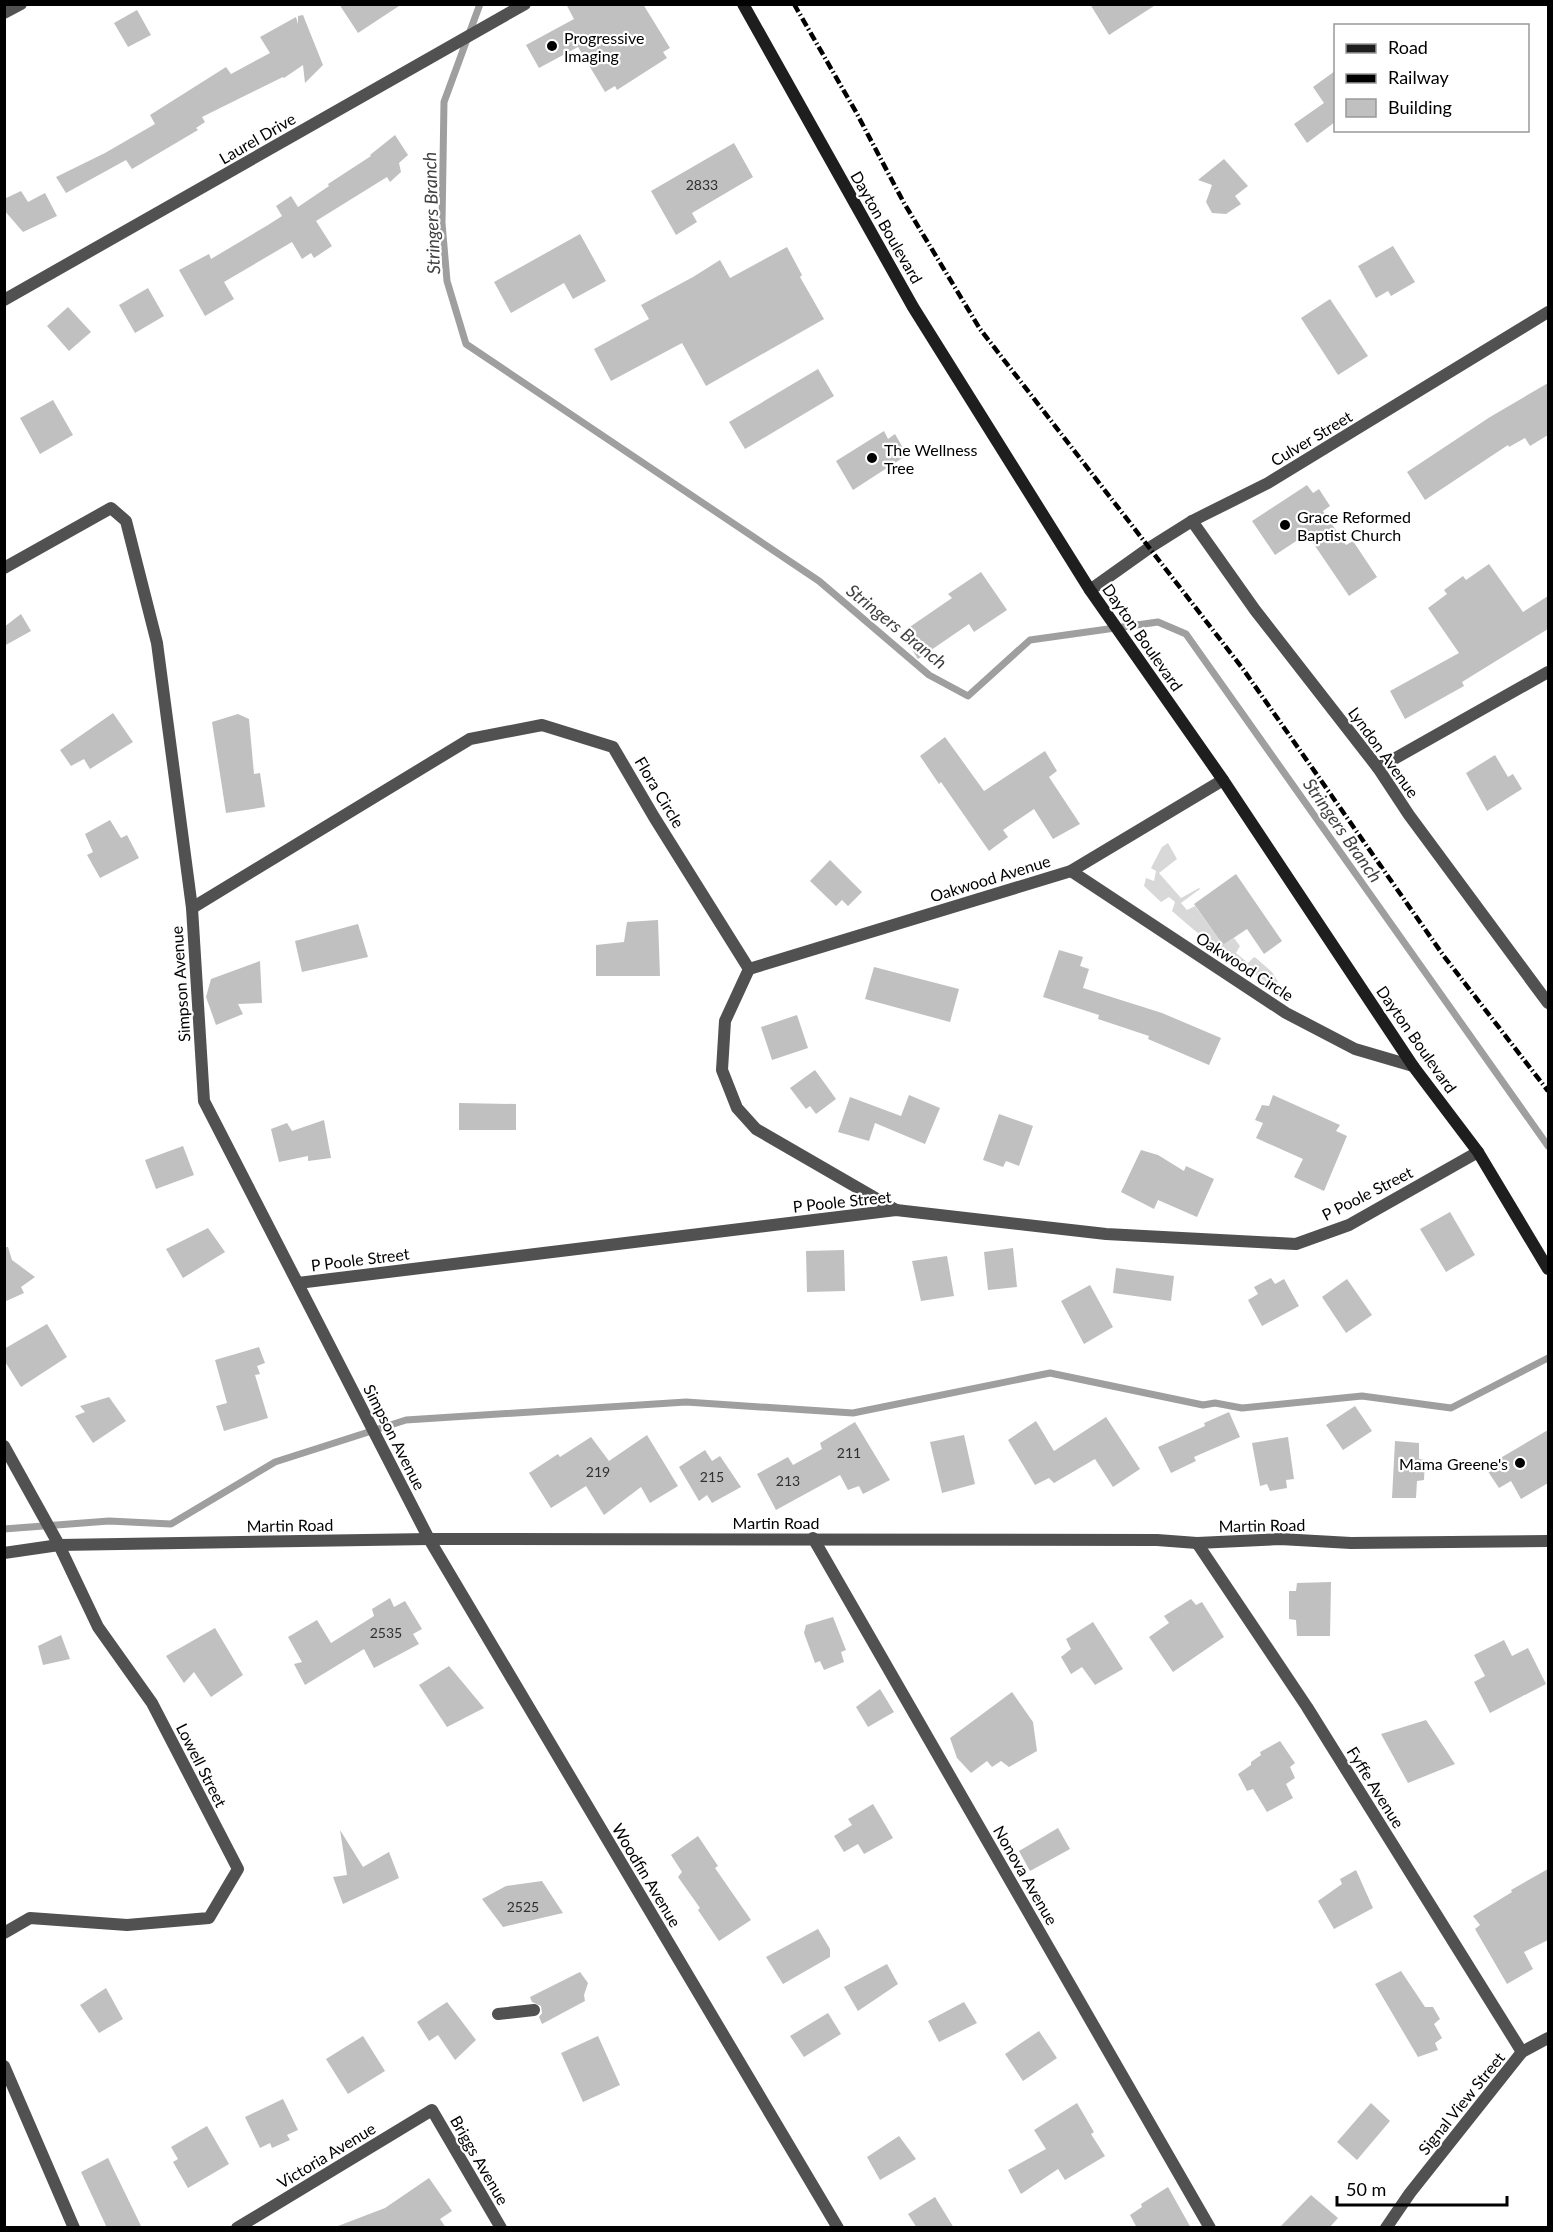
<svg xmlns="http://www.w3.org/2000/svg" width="1553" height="2232" viewBox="0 0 1553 2232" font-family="Lato,sans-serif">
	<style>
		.green { fill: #d8d8d8 }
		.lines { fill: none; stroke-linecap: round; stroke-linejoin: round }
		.stream { stroke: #9f9f9f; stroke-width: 7 }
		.building { fill: #c0c0c0 }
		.street { stroke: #515151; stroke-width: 12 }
		.secondary { stroke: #1e1e1e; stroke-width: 12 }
		.rail { stroke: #000; stroke-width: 4.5; stroke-dasharray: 9 3 1.5 3; stroke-linecap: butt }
		.poi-dot { fill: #000; stroke: #fff; stroke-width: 2 }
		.labels { text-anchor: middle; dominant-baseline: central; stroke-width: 4.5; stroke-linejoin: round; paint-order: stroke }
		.number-label { font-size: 14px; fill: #303030 }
		.poi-label { font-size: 16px; fill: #000; stroke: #fff; text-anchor: start }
		.street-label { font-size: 16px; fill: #000; stroke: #fff }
		.water-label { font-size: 18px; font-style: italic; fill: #404040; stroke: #fff }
	</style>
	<rect width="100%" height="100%" fill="#fff"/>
	<path class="green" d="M 1168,843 L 1177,859 L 1159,873 L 1181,898 L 1199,888 L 1200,889 L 1181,903 L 1187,910 L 1195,906 L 1223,945 L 1234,938 L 1240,946 L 1236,953 L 1248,963 L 1254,957 L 1256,958 L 1272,972 L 1278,982 L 1275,987 C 1238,964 1204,940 1172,911 L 1175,902 L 1169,897 L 1161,902 L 1144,886 L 1146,878 L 1154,881 L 1156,871 L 1151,868 L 1162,847 Z"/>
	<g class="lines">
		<g class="stream">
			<path d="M 480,4 L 444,102 L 442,223 L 447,281 L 466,344 L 819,581 L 929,675 L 968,696 L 1030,640 L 1158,622 L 1186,634 L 1548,1146"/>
			<path d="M 4,1529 L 109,1521 L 171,1524 L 275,1462 L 406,1420 L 686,1402 L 853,1413 L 1050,1373 L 1203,1405 L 1215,1403 L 1242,1408 L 1362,1396 L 1451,1408 L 1548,1358"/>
		</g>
	</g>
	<g class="building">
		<path d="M 339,4 L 402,4 L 358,33 Z"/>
		<path d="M 566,4 L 643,4 L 670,48 L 663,52 L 667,58 L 617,90 L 615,86 L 605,92 L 578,47 L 539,68 L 526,45 L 574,19 Z"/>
		<path d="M 1090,4 L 1157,4 L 1109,35 Z"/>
		<path d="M 137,10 L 151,35 L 128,47 L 114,23 Z"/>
		<path d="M 303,15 L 323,65 L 305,83 L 303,65 L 284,78 L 283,77 L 202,117 L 205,122 L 196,128 L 198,130 L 132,169 L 126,160 L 66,193 L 56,177 L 105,153 L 155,124 L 150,115 L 226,67 L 231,74 L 270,53 L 260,37 L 296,17 L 298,24 L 298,16 Z"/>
		<path d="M 1335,71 L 1335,122 L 1307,143 L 1294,124 L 1324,103 L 1313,87 Z"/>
		<path d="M 395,135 L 408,155 L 399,163 L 401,172 L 390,182 L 387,177 L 316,221 L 332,246 L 314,258 L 311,253 L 302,259 L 292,242 L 224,282 L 234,299 L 205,316 L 179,270 L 209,254 L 211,259 L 268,225 L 282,216 L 276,206 L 291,196 L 298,207 L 329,186 L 328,184 L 371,156 L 370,155 Z"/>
		<path d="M 734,143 L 753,177 L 692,213 L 697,222 L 676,235 L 651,191 Z"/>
		<path d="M 1224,159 L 1248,186 L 1235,196 L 1241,204 L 1226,214 L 1212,213 L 1206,202 L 1212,185 L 1198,180 Z"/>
		<path d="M 21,191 L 28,202 L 45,193 L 57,216 L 23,232 L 4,210 L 4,199 Z"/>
		<path d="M 580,234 L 606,281 L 573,299 L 564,283 L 511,313 L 494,282 Z"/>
		<path d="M 1393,246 L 1415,282 L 1391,296 L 1388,291 L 1376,298 L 1358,266 Z"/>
		<path d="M 787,247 L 802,275 L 800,277 L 824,319 L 706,386 L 682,343 L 611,381 L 594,349 L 649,319 L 641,305 L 693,277 L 720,260 L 730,278 Z"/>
		<path d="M 148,288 L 164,316 L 135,333 L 119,305 Z"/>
		<path d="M 1330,299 L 1368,356 L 1338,375 L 1301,318 Z"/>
		<path d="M 68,307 L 91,332 L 69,351 L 47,326 Z"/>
		<path d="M 818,369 L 834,396 L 745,449 L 729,422 Z"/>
		<path d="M 1548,383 L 1548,435 L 1530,446 L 1525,438 L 1509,447 L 1508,445 L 1425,500 L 1407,472 L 1490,417 Z"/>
		<path d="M 53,400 L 73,435 L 40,454 L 20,418 Z"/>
		<path d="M 884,431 L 888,439 L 895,434 L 907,455 L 853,490 L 836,461 Z"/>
		<path d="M 1307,485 L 1313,493 L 1319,489 L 1330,506 L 1323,511 L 1346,545 L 1353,541 L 1377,577 L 1349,596 L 1307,534 L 1275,555 L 1252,521 Z"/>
		<path d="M 1489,564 L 1523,612 L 1548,596 L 1548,629 L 1462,682 L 1464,686 L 1405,719 L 1390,691 L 1459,653 L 1428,608 L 1447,594 L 1444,590 L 1463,576 L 1466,580 Z"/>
		<path d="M 981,572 L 1007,610 L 974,632 L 969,624 L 918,659 L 901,633 L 952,598 L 948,594 Z"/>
		<path d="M 21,614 L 31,631 L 4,646 L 4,627 Z"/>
		<path d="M 113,713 L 133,742 L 90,769 L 84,759 L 71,766 L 60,750 Z"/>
		<path d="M 238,714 L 249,719 L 254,774 L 260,773 L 265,807 L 226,813 L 212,722 Z"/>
		<path d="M 945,737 L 984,791 L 1045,751 L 1057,771 L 1049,777 L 1080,824 L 1053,839 L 1034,809 L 1003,830 L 1008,837 L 989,851 L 941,782 L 939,784 L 920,756 Z"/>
		<path d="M 1495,755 L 1508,777 L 1513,774 L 1522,789 L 1487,811 L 1466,773 Z"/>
		<path d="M 110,820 L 121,838 L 127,835 L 139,858 L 100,878 L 87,855 L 93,852 L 85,834 Z"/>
		<path d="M 830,860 L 862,892 L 848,906 L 842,900 L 836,906 L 810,881 Z"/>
		<path d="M 1236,874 L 1282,941 L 1264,954 L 1247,929 L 1223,945 L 1194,904 Z"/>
		<path d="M 658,920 L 660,976 L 596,976 L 596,945 L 624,942 L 627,922 Z"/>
		<path d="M 358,924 L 368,957 L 302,972 L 295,941 Z"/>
		<path d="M 1059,950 L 1083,957 L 1080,966 L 1089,969 L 1083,988 L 1162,1013 L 1221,1038 L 1209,1065 L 1148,1039 L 1149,1036 L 1098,1019 L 1099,1015 L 1043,997 Z"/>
		<path d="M 260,961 L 262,1003 L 238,1004 L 243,1014 L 216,1025 L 206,997 L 211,979 Z"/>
		<path d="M 874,967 L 959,989 L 950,1022 L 865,999 Z"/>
		<path d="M 797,1015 L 808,1048 L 772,1060 L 761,1027 Z"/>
		<path d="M 815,1070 L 836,1099 L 816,1114 L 810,1106 L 806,1109 L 790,1088 Z"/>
		<path d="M 909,1095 L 940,1108 L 925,1144 L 875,1123 L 869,1141 L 838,1132 L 850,1097 L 901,1116 Z"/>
		<path d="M 1273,1095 L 1340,1125 L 1336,1131 L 1347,1136 L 1324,1191 L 1294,1177 L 1303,1159 L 1256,1138 L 1263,1123 L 1255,1120 L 1262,1105 L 1269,1106 Z"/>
		<path d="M 459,1103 L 516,1104 L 516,1130 L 459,1130 Z"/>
		<path d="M 999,1114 L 1033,1126 L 1019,1166 L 1006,1161 L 1003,1167 L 983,1160 Z"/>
		<path d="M 324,1120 L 331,1158 L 308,1161 L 308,1156 L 279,1162 L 271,1129 L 287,1123 L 292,1131 Z"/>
		<path d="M 183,1146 L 194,1175 L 156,1189 L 145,1160 Z"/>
		<path d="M 1141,1150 L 1158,1155 L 1184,1171 L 1186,1166 L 1214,1179 L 1197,1217 L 1158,1200 L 1154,1209 L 1121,1192 Z"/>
		<path d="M 1450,1212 L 1475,1255 L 1446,1272 L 1420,1229 Z"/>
		<path d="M 208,1228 L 225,1252 L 183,1278 L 166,1249 Z"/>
		<path d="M 4,1247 L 8,1247 L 12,1260 L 35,1277 L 21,1287 L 24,1293 L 4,1302 Z"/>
		<path d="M 1013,1248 L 1017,1287 L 988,1290 L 984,1252 Z"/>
		<path d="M 844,1250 L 845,1291 L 807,1292 L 806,1251 Z"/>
		<path d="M 947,1256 L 954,1296 L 921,1301 L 912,1261 Z"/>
		<path d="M 1116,1268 L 1174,1276 L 1171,1301 L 1113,1293 Z"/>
		<path d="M 1271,1278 L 1275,1284 L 1284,1279 L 1299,1306 L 1262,1326 L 1248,1300 L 1258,1294 L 1254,1287 Z"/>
		<path d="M 1347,1279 L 1372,1315 L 1346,1333 L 1322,1297 Z"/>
		<path d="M 1090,1285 L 1113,1327 L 1084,1344 L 1061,1301 Z"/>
		<path d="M 47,1324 L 67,1357 L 21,1387 L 4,1360 L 4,1349 Z"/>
		<path d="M 259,1347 L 265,1363 L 257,1366 L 260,1374 L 255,1375 L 268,1418 L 224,1431 L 216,1406 L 227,1403 L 215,1360 Z"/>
		<path d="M 109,1397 L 126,1421 L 93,1443 L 75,1416 L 85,1412 L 80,1406 Z"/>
		<path d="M 1355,1406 L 1372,1431 L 1343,1450 L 1326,1425 Z"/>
		<path d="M 1229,1412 L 1240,1437 L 1194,1457 L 1196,1461 L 1171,1473 L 1158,1447 L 1205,1426 L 1204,1423 Z"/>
		<path d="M 1106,1417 L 1140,1469 L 1113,1487 L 1095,1459 L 1054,1483 L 1049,1478 L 1035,1485 L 1008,1440 L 1036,1421 L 1054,1451 Z"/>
		<path d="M 855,1422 L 890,1480 L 863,1494 L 859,1486 L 848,1490 L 840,1475 L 776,1510 L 757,1474 L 788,1457 L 793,1465 L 822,1449 L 820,1443 Z"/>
		<path d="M 1548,1430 L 1548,1483 L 1521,1499 L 1511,1481 L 1499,1488 L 1485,1467 Z"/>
		<path d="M 647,1435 L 678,1486 L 650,1503 L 641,1487 L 604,1515 L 586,1486 L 551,1508 L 529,1473 L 558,1454 L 560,1457 L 591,1437 L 609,1461 Z"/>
		<path d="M 964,1435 L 975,1484 L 942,1493 L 930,1442 Z"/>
		<path d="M 1288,1437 L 1294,1479 L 1286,1480 L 1287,1488 L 1270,1491 L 1267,1484 L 1260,1486 L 1252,1443 Z"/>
		<path d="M 1395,1441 L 1419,1443 L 1419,1459 L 1425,1460 L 1424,1480 L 1417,1481 L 1416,1498 L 1392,1498 Z"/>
		<path d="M 705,1450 L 712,1461 L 720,1456 L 741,1487 L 712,1503 L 707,1495 L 699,1501 L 679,1467 Z"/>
		<path d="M 1331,1582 L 1330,1636 L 1297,1636 L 1296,1620 L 1289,1619 L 1289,1591 L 1296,1591 L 1297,1583 Z"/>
		<path d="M 390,1598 L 394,1607 L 405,1601 L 422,1629 L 413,1634 L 419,1644 L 374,1668 L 364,1649 L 305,1685 L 294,1664 L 302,1662 L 288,1637 L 317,1620 L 331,1643 L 374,1616 L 372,1609 Z"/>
		<path d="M 1191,1599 L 1196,1605 L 1202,1602 L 1224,1637 L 1173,1672 L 1149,1637 L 1169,1623 L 1164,1616 Z"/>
		<path d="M 833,1617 L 846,1650 L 841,1652 L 844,1662 L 824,1670 L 820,1661 L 815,1663 L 804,1633 L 806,1625 Z"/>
		<path d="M 1093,1622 L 1123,1669 L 1095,1685 L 1082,1667 L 1071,1674 L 1061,1657 L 1071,1649 L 1066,1639 Z"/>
		<path d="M 215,1628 L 243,1675 L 211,1697 L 194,1672 L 184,1683 L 166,1656 Z"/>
		<path d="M 61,1635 L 70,1659 L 43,1665 L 38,1646 Z"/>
		<path d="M 1504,1640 L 1512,1656 L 1528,1648 L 1546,1684 L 1490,1713 L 1474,1682 L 1485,1676 L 1474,1655 Z"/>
		<path d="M 449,1666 L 484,1708 L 447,1727 L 419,1685 Z"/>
		<path d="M 880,1689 L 894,1712 L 868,1727 L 856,1707 Z"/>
		<path d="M 1012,1692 L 1033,1722 L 1037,1751 L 1009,1767 L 1001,1761 L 992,1767 L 987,1761 L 971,1773 L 957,1758 L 950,1738 Z"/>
		<path d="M 1426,1720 L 1455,1764 L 1408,1783 L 1381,1734 Z"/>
		<path d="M 1280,1741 L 1295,1763 L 1290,1767 L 1295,1778 L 1286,1784 L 1293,1798 L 1267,1812 L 1253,1789 L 1247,1791 L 1238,1774 L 1251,1765 L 1251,1762 L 1261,1755 L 1260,1752 Z"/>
		<path d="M 873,1804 L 893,1838 L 864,1854 L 858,1844 L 844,1852 L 834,1836 L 852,1825 L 848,1819 Z"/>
		<path d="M 1058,1828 L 1070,1849 L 1030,1871 L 1019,1851 Z"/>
		<path d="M 340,1830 L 363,1867 L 389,1852 L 399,1878 L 343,1904 L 333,1877 L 347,1875 Z"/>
		<path d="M 698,1836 L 718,1866 L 715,1868 L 751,1920 L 719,1941 L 698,1910 L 700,1908 L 678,1877 L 682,1872 L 671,1855 Z"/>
		<path d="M 1548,1869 L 1548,1940 L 1524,1952 L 1533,1969 L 1507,1984 L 1475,1929 L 1480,1925 L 1473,1916 L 1512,1892 L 1511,1890 Z"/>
		<path d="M 1356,1870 L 1373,1908 L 1334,1929 L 1318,1901 L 1342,1884 L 1340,1879 Z"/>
		<path d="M 542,1881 L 563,1913 L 503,1927 L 482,1899 L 506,1886 Z"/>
		<path d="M 818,1929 L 830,1949 L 830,1957 L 783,1984 L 766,1957 Z"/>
		<path d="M 887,1964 L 898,1984 L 858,2011 L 844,1987 Z"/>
		<path d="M 1401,1971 L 1425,2007 L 1433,2007 L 1440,2019 L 1434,2024 L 1442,2038 L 1435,2043 L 1438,2050 L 1418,2057 L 1375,1984 Z"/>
		<path d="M 580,1972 L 588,1983 L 584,1995 L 585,2001 L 542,2024 L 539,2017 L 542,2013 L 541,2006 L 532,2002 L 530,1997 Z"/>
		<path d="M 106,1988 L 123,2019 L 99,2033 L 80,2005 Z"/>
		<path d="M 447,2002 L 476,2040 L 455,2060 L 438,2035 L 429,2041 L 417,2022 Z"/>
		<path d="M 964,2002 L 977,2023 L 939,2042 L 928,2021 Z"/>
		<path d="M 828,2013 L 841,2034 L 804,2057 L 790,2036 Z"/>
		<path d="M 1039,2031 L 1057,2058 L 1023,2081 L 1005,2054 Z"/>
		<path d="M 363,2036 L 385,2071 L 348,2094 L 326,2059 Z"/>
		<path d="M 598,2036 L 620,2085 L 583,2102 L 561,2053 Z"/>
		<path d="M 283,2099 L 298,2130 L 287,2135 L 290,2140 L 272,2148 L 270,2143 L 260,2148 L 245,2117 Z"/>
		<path d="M 1077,2103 L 1094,2132 L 1091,2134 L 1105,2156 L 1065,2180 L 1058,2169 L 1021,2194 L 1008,2170 L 1046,2149 L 1034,2130 Z"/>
		<path d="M 1371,2103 L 1390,2121 L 1357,2160 L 1337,2142 Z"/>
		<path d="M 207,2126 L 229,2164 L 188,2188 L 173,2162 L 178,2159 L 171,2147 Z"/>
		<path d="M 899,2136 L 916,2159 L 880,2180 L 867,2157 Z"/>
		<path d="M 108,2158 L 142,2228 L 107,2228 L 81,2172 Z"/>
		<path d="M 429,2178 L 452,2211 L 440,2219 L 446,2228 L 338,2228 L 338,2226 L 385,2208 Z"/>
		<path d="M 1168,2187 L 1191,2228 L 1137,2228 L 1130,2215 L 1142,2207 L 1141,2204 Z"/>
		<path d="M 1311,2195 L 1338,2218 L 1329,2228 L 1279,2228 Z"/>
		<path d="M 935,2197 L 954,2228 L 917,2228 L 908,2214 Z"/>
	</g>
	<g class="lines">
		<g class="street">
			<path d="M 4,13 L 21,4"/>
			<path d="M 4,300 L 525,4"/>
			<path d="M 1192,521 L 1255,610 L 1378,768 L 1409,815 L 1548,1003"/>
			<path d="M 4,568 L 111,508 L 126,521 L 157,643 L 192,908 L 204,1101 L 429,1539 L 838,2228"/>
			<path d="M 1090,590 L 1149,548 L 1192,521 L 1268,483 L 1548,312"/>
			<path d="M 1378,768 L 1548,672"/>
			<path d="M 1071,871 L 1286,1013 L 1355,1049 L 1413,1066"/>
			<path d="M 192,908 L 470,739 L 542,725 L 613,747 L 654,817 L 749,969 L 725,1021 L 722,1070 L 737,1108 L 756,1129 L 896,1210"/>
			<path d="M 749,969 L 1071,871 L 1223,780"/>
			<path d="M 298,1283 L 896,1210 L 1106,1234 L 1296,1244 L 1349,1225 L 1478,1152"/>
			<path d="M 4,1446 L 59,1545 L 98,1627 L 152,1703 L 238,1869 L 209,1918 L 127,1925 L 30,1918 L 4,1933"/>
			<path d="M 813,1538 L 1210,2228"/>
			<path d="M 1197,1543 L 1307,1707 L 1522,2052"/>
			<path d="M 4,1553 L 59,1545 L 429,1539 L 1157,1540 L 1197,1543 L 1280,1539 L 1351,1543 L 1548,1541"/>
			<path d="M 498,2014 L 534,2010"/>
			<path d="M 4,2066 L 74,2228"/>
			<path d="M 237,2228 L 432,2110 L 501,2228"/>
			<path d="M 1386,2228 L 1410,2193 L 1522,2052 L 1548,2038"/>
		</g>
		<path class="secondary" d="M 743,4 L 913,307 L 1090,590 L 1223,780 L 1413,1066 L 1478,1152 L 1548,1269"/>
		<path class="rail" d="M 794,4 L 856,112 L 904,203 L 980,329 L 1243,669 L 1443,955 L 1548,1091"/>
	</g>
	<g class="poi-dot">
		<circle cx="552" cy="46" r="6"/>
		<circle cx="872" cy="458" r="6"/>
		<circle cx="1285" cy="525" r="6"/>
		<circle cx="1520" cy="1463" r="6"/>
	</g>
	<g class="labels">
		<g class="number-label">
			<text x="702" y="184">2833</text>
			<text x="849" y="1452">211</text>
			<text x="598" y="1471">219</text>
			<text x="712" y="1476">215</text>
			<text x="788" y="1480">213</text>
			<text x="386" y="1632">2535</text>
			<text x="523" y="1906">2525</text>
		</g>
		<g class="poi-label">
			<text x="564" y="37">Progressive<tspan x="564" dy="18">Imaging</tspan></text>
			<text x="884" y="449">The Wellness<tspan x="884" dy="18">Tree</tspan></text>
			<text x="1297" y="516">Grace Reformed<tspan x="1297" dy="18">Baptist Church</tspan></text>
			<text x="1508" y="1463" text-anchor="end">Mama Greene's</text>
		</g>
		<g class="street-label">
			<text transform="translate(257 138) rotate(-30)">Laurel Drive</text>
			<text transform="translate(887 227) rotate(60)">Dayton Boulevard</text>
			<text transform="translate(1311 438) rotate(-31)">Culver Street</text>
			<text transform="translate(1143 637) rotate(55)">Dayton Boulevard</text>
			<text transform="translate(1384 752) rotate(54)">Lyndon Avenue</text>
			<text transform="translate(660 792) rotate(59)">Flora Circle</text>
			<text transform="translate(990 878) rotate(-17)">Oakwood Avenue</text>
			<text transform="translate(1245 966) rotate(33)">Oakwood Circle</text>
			<text transform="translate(180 984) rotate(-94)">Simpson Avenue</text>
			<text transform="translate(1417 1039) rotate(55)">Dayton Boulevard</text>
			<text transform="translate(1367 1193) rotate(-27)">P Poole Street</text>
			<text transform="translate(842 1201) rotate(-6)">P Poole Street</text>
			<text transform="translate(360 1259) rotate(-7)">P Poole Street</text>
			<text transform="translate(395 1437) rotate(63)">Simpson Avenue</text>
			<text x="776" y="1522">Martin Road</text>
			<text transform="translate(290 1525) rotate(-1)">Martin Road</text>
			<text transform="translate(1262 1525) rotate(-1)">Martin Road</text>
			<text transform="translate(202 1765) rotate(63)">Lowell Street</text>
			<text transform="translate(1376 1787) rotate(58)">Fyffe Avenue</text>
			<text transform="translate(647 1875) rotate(59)">Woodfin Avenue</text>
			<text transform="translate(1026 1875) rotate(60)">Nonova Avenue</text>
			<text transform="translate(1461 2103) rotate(-51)">Signal View Street</text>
			<text transform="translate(326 2155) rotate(-31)">Victoria Avenue</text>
			<text transform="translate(480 2160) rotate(60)">Briggs Avenue</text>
		</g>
		<g class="water-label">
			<text transform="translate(431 213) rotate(-92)">Stringers Branch</text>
			<text transform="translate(897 626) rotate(39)">Stringers Branch</text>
			<text transform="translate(1343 830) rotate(55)">Stringers Branch</text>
		</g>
	</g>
	<rect width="1553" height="2232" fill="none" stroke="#000000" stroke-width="12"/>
	<rect x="1334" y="24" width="195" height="108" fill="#ffffff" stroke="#999999" stroke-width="1.5"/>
	<rect x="1346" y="44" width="30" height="9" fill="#1e1e1e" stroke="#999999" stroke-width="1.5"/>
	<text x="1388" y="54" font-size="18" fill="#000000">Road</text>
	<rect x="1346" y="74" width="30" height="9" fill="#000000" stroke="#999999" stroke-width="1.5"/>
	<text x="1388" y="84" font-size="18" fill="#000000">Railway</text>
	<rect x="1346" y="99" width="30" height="18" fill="#c0c0c0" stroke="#999999" stroke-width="1.5"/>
	<text x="1388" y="114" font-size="18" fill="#000000">Building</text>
	<path d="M1337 2196v9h170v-9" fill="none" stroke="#000000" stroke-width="3"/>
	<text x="1346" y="2196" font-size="18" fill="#000000" stroke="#ffffff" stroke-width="4.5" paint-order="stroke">50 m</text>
</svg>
